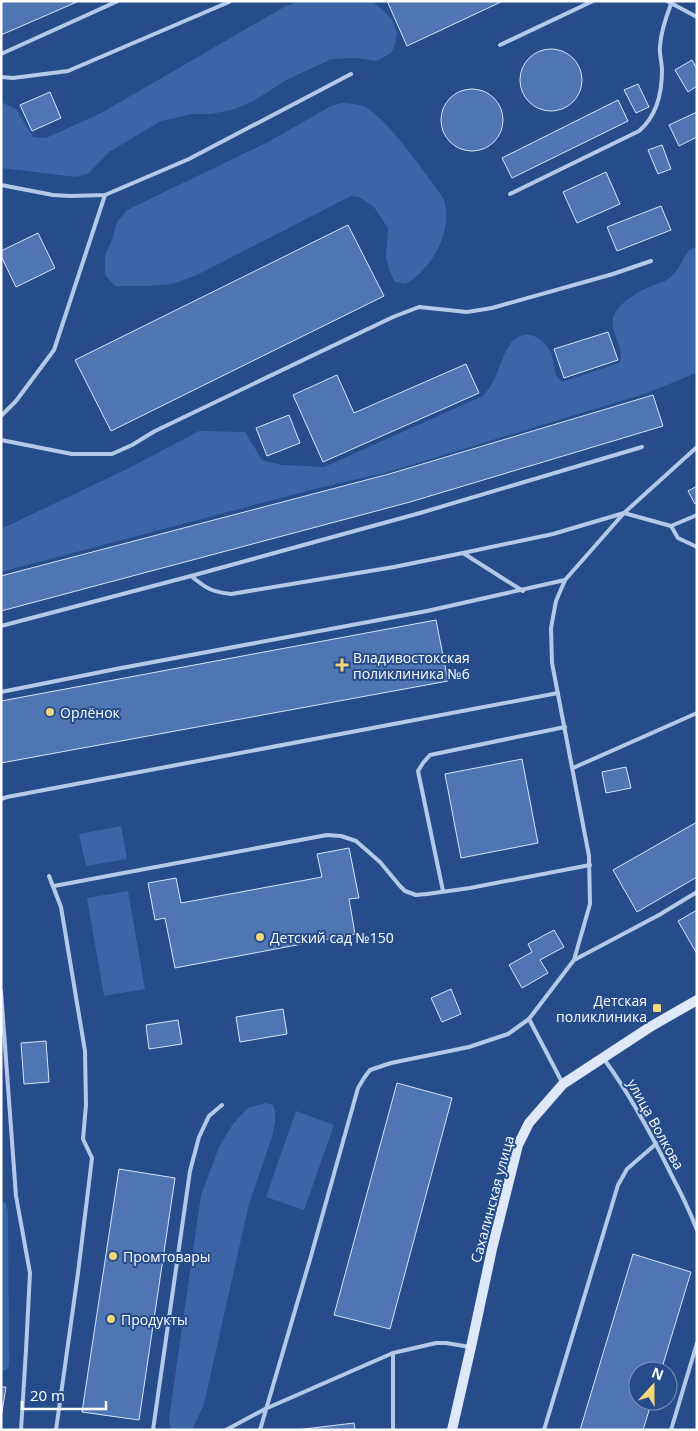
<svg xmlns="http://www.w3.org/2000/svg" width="698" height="1431" viewBox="0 0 698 1431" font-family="'Open Sans',sans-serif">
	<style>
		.green { fill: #3b65a7 }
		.building { fill: #4f75b2; stroke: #d8e4f7 }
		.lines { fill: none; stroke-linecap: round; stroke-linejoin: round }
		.service { stroke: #b4c9ea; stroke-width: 4 }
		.secondary { stroke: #dee8f8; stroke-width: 10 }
		.poi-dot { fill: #f3d779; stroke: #264c8a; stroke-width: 2 }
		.labels { text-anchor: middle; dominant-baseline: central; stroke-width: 4; stroke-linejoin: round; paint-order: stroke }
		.poi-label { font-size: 14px; fill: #fff; stroke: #264c8a; text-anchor: start }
		.street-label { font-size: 14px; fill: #fff; stroke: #264c8a }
	</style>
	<rect width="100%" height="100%" fill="#264c8a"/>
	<g class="green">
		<path d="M 300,1 L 372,1 L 382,9 L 393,21 L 397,33 L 395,45 L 391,53 L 377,61 L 354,58 L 332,59 L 288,79 L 255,100 L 235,109 L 211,114 L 192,114 L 161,121 L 109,152 L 89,173 L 76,177 L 1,168 L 1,102 L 16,109 L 33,137 L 46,138 L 101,113 L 284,7 Z"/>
		<path d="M 342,103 C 350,103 357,104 365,107 C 386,118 416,161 431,181 C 435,187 441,193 444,200 C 446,205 446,213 446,219 C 445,245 428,270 406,284 L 395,282 L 389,270 L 386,257 L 388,228 L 374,207 L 359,197 L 351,196 L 195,276 L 172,284 L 146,286 L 115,286 L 105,275 L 105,255 L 112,240 L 117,222 L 127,210 L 270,141 L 331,106 Z"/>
		<path d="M 697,248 L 696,373 L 647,393 L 388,472 L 315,489 L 1,572 L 1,529 L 129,468 L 199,431 L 245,432 L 262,460 L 282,465 L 324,467 L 483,396 C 487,391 491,386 494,380 C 500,368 503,352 512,342 C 525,328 542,336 550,351 C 556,362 551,373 562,382 L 619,363 C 627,350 607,331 614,315 C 620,302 636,293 649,287 C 655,284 662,283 667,280 C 678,273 682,259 690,249 Z"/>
		<path d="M 121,826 L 127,859 L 86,866 L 79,834 Z"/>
		<path d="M 128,891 L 145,989 L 104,996 L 87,898 Z"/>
		<path d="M 265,1103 L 273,1105 L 275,1111 L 275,1122 L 272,1137 L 249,1204 L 204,1404 L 192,1430 L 171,1430 L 169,1419 L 201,1195 L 219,1147 L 233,1124 L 248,1108 Z"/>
		<path d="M 296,1111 L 334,1125 L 304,1210 L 266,1197 Z"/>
		<path d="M 1,1201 L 6,1203 L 8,1211 L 9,1366 L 6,1370 L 1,1371 Z"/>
	</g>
	<g class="building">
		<path d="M 1,1 L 79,1 L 1,35 Z"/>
		<path d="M 387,1 L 503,1 L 407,46 Z"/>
		<circle cx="551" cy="80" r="31"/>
		<path d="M 692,60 L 697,69 L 697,86 L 688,92 L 675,70 Z"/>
		<path d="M 638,84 L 649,107 L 636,113 L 624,90 Z"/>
		<circle cx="472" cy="120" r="31"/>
		<path d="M 50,92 L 61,118 L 32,131 L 20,105 Z"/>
		<path d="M 618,100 L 628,121 L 512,178 L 502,158 Z"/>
		<path d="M 697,112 L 697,137 L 679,146 L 669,125 Z"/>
		<path d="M 662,145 L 671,169 L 658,174 L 648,150 Z"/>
		<path d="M 606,172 L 620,204 L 577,223 L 563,192 Z"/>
		<path d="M 661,206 L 671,230 L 617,251 L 607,227 Z"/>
		<path d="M 348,225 L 384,296 L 111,431 L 75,360 Z"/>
		<path d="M 38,233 L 55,268 L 16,287 L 1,256 L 1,251 Z"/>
		<path d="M 608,332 L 618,360 L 564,378 L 554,349 Z"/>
		<path d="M 466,364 L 479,393 L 323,462 L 293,395 L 337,375 L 354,413 Z"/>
		<path d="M 653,395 L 663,426 L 410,502 L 1,611 L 1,576 L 389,474 Z"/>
		<path d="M 289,415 L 300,443 L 267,456 L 256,428 Z"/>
		<path d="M 697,486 L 697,503 L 695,504 L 688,491 Z"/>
		<path d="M 436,620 L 448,681 L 1,763 L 1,701 Z"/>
		<path d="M 522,759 L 538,843 L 461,858 L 445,774 Z"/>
		<path d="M 626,767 L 631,788 L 606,793 L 602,772 Z"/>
		<path d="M 697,822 L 697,877 L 637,912 L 613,870 Z"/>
		<path d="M 349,848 L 359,898 L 349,899 L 355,934 L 175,968 L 165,918 L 155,920 L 148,883 L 176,878 L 181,903 L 322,877 L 317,854 Z"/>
		<path d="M 697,910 L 697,954 L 678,921 Z"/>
		<path d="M 554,930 L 564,947 L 540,960 L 548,973 L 522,988 L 509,965 L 532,952 L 528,944 Z"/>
		<path d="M 451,989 L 461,1014 L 442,1022 L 431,998 Z"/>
		<path d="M 283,1009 L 287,1034 L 240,1042 L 236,1017 Z"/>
		<path d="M 178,1020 L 182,1044 L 149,1049 L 146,1025 Z"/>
		<path d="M 46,1041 L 49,1082 L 24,1084 L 21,1043 Z"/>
		<path d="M 397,1083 L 452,1098 L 390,1329 L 334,1315 Z"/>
		<path d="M 119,1169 L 175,1178 L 139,1420 L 82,1412 Z"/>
		<path d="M 633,1254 L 691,1272 L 661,1371 L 638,1371 L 638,1401 L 652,1401 L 643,1430 L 580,1430 Z"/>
		<path d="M 1,1387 L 6,1387 L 1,1418 Z"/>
		<path d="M 354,1423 L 355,1430 L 296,1430 Z"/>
	</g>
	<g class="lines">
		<g class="service">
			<path d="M 667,1 L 697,17"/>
			<path d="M 500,45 L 593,1"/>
			<path d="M 1,54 L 118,1"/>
			<path d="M 1,77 L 13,78 L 68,71 L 229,2"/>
			<path d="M 1,185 L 53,195 L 70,196 L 105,195 L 189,159 L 351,74"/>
			<path d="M 510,194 L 639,131 C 657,116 662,92 662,70 C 662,62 659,54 660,46 C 661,31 666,17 671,4"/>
			<path d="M 1,416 L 16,401 L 54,350 L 105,195"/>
			<path d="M 1,440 L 72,454 L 112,454 L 132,445 L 155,431 L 393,317 L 419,307 L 467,312 L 492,308 L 613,274 L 651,261"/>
			<path d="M 671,526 L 697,515"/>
			<path d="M 463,553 L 553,534 L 624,513 L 671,526 L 678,538 L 697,547"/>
			<path d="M 191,576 C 206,588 211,592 231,594 L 394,567 L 463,553 L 523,591"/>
			<path d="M 1,626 L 191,576 L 420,513 L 642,447"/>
			<path d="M 1,692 L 116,669 L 427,611 L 565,580"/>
			<path d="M 573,768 L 697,713"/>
			<path d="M 1,799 L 7,797 L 558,693"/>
			<path d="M 49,876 L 61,907 L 85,1051 L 86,1105 L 83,1139 L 92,1158 L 78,1273 L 56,1430"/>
			<path d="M 54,886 L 327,835 L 341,836 L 356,841 L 380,862 L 400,886 L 405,891 L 416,895 L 427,894 L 470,888 L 590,865"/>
			<path d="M 443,891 L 418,771 L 423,763 L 430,755 L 565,727"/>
			<path d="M 574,960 L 659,915 L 697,892"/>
			<path d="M 1,991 L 16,1196 L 30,1273 L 26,1350 L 21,1430"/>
			<path d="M 604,1059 C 631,1096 653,1137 673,1178 C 682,1195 690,1212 697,1230"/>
			<path d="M 563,1084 L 529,1019 L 574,960 L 590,904 L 589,856 L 552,663 L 551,628 L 556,601 L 565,580 L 624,513 L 697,447"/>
			<path d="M 393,1353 L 393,1430"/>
			<path d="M 153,1430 L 190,1171 L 199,1137 L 209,1116 L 222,1105"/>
			<path d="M 226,1430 L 265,1409 L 393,1353 L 436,1343 L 446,1343 L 470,1347"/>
			<path d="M 260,1430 L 311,1256 L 358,1088 L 364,1078 L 370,1070 L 391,1063 L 469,1047 L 508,1034 L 529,1019"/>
			<path d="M 544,1430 L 618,1185 L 627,1169 L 657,1143"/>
			<path d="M 671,1430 L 697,1343"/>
		</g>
		<path class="secondary" d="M 452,1430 L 471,1347 L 492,1249 L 518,1145 L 529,1123 L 563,1084 L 650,1027 L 697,1000"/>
	</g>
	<g class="poi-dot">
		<path d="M339.5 657.5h5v5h5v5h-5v5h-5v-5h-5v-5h5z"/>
		<circle cx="50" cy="712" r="5"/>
		<circle cx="260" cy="937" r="5"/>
		<rect x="652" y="1003" width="10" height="10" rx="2.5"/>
		<circle cx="113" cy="1256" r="5"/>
		<circle cx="111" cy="1319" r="5"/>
	</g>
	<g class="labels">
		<g class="poi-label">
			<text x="353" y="657">Владивостокская<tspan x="353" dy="16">поликлиника №6</tspan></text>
			<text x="60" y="712">Орлёнок</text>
			<text x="270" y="937">Детский сад №150</text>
			<text x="647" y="1000" text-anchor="end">Детская<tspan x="647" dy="16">поликлиника</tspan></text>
			<text x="123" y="1256">Промтовары</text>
			<text x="121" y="1319">Продукты</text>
		</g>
		<g class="street-label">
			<text transform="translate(656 1124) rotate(61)">улица Волкова</text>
			<text transform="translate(492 1199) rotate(-75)">Сахалинская улица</text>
		</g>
	</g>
	<rect width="698" height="1431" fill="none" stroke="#ffffff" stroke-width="5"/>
	<g transform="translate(653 1386) rotate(21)"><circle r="24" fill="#264c8a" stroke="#7d94b9"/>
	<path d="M0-4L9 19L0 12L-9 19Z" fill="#f3d779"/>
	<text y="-8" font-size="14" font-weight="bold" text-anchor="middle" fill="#ffffff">N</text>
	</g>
	<path d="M22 1401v8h84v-8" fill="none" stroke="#ffffff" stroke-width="2.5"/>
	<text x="30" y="1401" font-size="15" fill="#ffffff" stroke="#264c8a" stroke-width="4" paint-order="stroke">20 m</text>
</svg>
